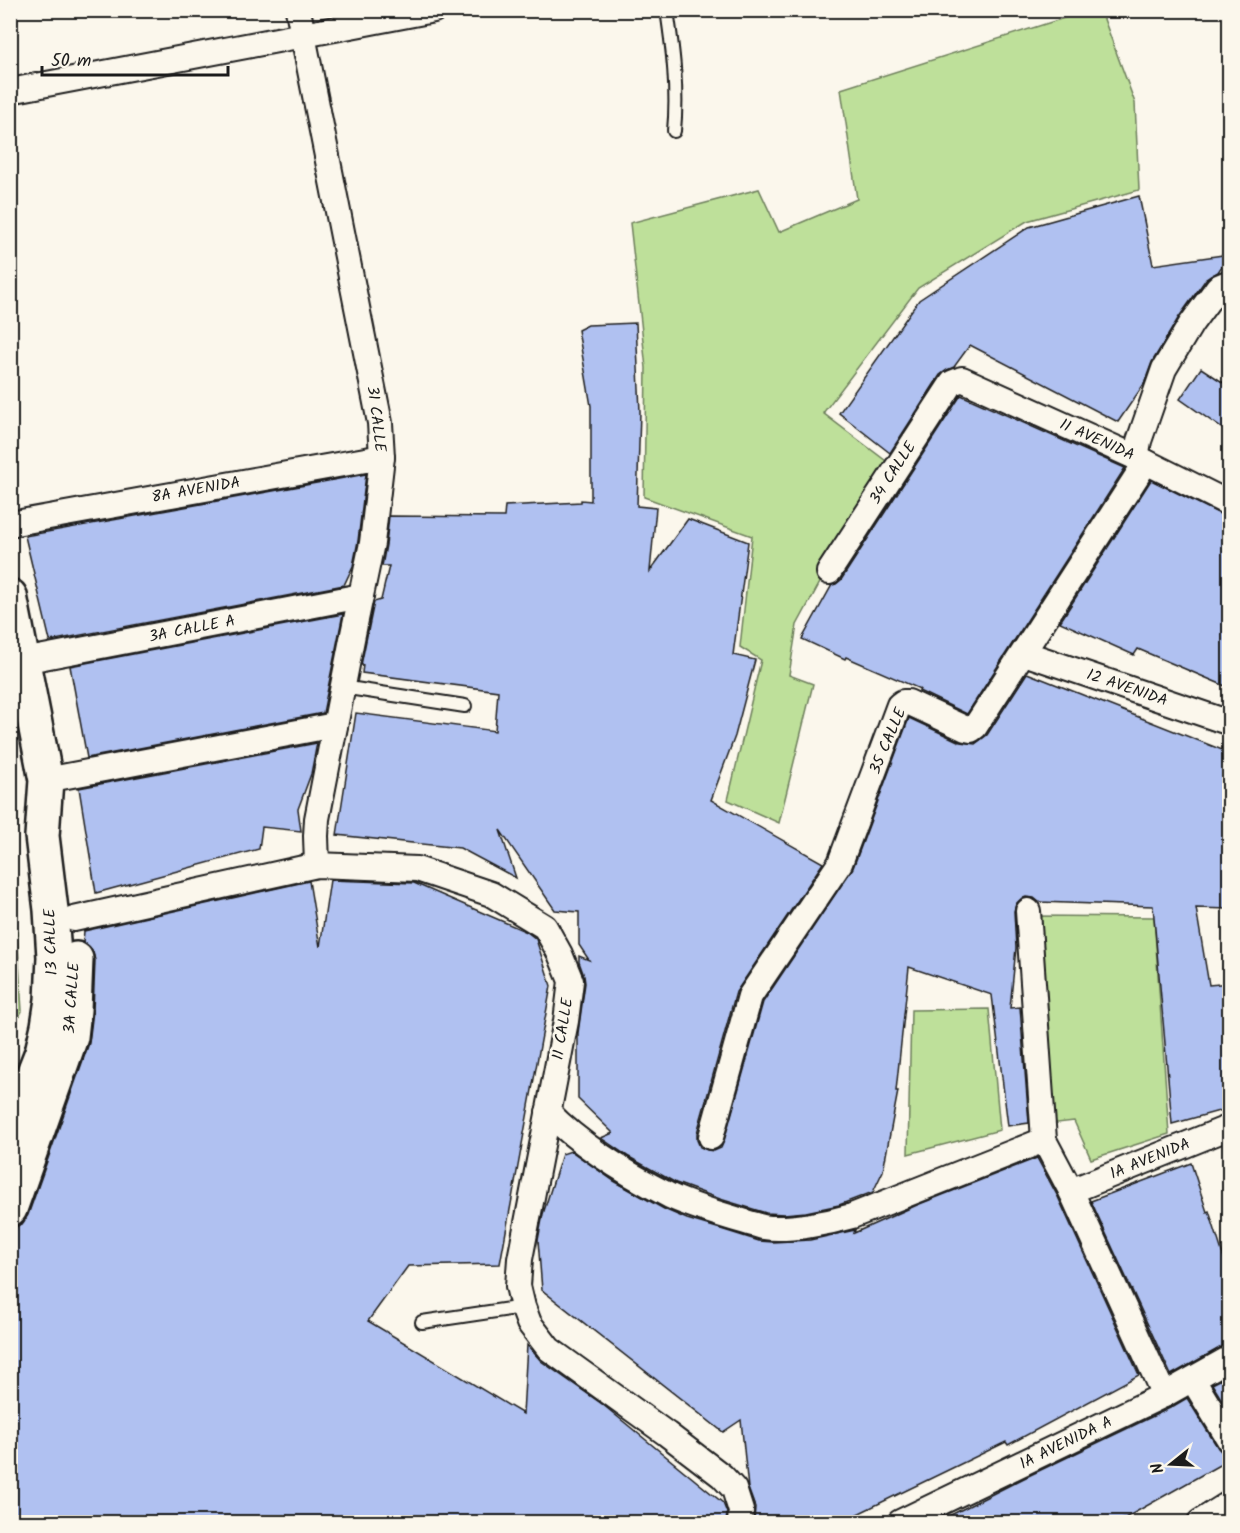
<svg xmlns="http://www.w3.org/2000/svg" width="1240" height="1533" viewBox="0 0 1240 1533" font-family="Kalam,sans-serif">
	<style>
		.green { fill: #bee09a; stroke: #6d7e5b; stroke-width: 1.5 }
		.building { fill: #b0c1f1; stroke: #1c1c1c; stroke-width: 1.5 }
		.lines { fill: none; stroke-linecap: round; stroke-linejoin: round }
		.lane-casing { stroke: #1c1c1c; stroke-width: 16 }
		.street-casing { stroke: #1c1c1c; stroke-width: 28 }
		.secondary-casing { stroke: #1c1c1c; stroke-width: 38 }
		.lane { stroke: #fbf7ec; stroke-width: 12 }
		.street { stroke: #fbf7ec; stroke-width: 24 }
		.secondary { stroke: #fbf7ec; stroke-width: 33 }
		.labels { text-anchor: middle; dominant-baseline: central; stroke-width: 5; stroke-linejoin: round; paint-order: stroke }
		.street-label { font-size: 16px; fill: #1c1c1c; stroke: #fbf7ec }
	</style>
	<rect width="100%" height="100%" fill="#fbf7ec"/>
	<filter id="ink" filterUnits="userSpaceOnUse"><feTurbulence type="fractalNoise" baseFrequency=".0167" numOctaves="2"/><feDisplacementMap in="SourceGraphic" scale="12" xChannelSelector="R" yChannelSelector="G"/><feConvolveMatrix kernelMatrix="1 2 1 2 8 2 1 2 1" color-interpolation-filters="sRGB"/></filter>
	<g filter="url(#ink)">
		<g class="green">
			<path d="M 1086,11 L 1101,11 L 1135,103 L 1139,190 L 1027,221 L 918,288 L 823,413 L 886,461 L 797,625 L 789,675 L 813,684 L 779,823 L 728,800 L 761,660 L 740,647 L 752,536 L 644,497 L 646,368 L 630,223 L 759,189 L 779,232 L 857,199 L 841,89 Z"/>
			<path d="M 10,850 L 13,867 L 22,1011 L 11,1032 Z"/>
			<path d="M 1033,916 L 1154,917 L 1169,1134 L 1091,1159 L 1074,1121 L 1049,1124 Z"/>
			<path d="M 989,1009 L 1000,1130 L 908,1154 L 911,1010 Z"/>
		</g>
		<g class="building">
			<path d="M 1139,196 L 1153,265 L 1230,254 L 1218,272 L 1206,279 L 1179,317 L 1152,362 L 1144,384 L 1118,422 L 970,345 L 954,367 L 947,370 L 940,375 L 890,453 L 839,413 L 919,300 L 1029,227 Z"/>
			<path d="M 636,323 L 640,412 L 637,506 L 656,508 L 650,571 L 688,519 L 748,542 L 733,655 L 755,660 L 735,736 L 711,800 L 823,863 L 736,992 L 697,1133 L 697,1140 L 700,1147 L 707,1150 L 714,1151 L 721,1148 L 724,1141 L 763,1002 L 853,868 L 909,718 L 960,742 L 975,744 L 987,735 L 1027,673 L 1230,753 L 1230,909 L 1196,908 L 1209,985 L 1230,983 L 1230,1108 L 1172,1124 L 1153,906 L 1039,902 L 1034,898 L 1026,897 L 1021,899 L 1016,904 L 1014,911 L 1016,948 L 1010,1008 L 1020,1007 L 1029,1123 L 1008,1126 L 992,995 L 909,967 L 896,1091 L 898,1091 L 883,1171 L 873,1192 L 839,1205 L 806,1212 L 784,1214 L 766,1213 L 720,1199 L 676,1183 L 629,1157 L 601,1138 L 613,1133 L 578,1099 L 578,1033 L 585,983 L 584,976 L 579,962 L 579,956 L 589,960 L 579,945 L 579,912 L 555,910 L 500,830 L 516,878 L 460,848 L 337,835 L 356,713 L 495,731 L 498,691 L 362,673 L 363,665 L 361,665 L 374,602 L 381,600 L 389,566 L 382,566 L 386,545 L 389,516 L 504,517 L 505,506 L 581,502 L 581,500 L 591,501 L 591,406 L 578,330 L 588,325 Z"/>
			<path d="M 1201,368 L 1230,387 L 1230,434 L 1180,399 Z"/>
			<path d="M 961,395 L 1125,468 L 967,714 L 919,691 L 920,689 L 846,657 L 845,659 L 802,639 L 832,585 L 836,584 L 841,580 Z"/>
			<path d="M 366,474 L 358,541 L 353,566 L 344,585 L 50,641 L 25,536 Z"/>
			<path d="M 1151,480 L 1230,519 L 1230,688 L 1138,649 L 1134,655 L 1060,622 Z"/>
			<path d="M 343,614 L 323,713 L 87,758 L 70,666 Z"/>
			<path d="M 317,743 L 311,774 L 298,809 L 301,831 L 262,827 L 259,849 L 96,893 L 79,788 Z"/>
			<path d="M 330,880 L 414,883 L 527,932 L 536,939 L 551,986 L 500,1264 L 408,1266 L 368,1321 L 523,1414 L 527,1345 L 541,1361 L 602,1404 L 723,1503 L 727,1513 L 726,1522 L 10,1522 L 10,1245 L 17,1226 L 23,1223 L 28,1215 L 89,1043 L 93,1011 L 95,960 L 92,950 L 86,944 L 83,942 L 84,931 L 309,881 L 320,947 Z"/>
			<path d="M 571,1151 L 614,1181 L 664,1209 L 687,1219 L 724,1230 L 759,1241 L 773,1242 L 810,1240 L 855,1230 L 854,1233 L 917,1205 L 1037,1158 L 1058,1197 L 1139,1375 L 1008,1445 L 1006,1442 L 841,1522 L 754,1522 L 755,1507 L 748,1488 L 741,1420 L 723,1432 L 542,1290 L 538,1240 L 543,1214 L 562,1154 Z"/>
			<path d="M 1191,1163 L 1207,1212 L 1209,1211 L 1230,1277 L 1230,1344 L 1223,1346 L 1171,1375 L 1091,1201 Z"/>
			<path d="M 1230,1375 L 1230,1413 L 1212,1384 Z"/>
			<path d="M 1187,1398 L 1218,1448 L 1223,1453 L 1230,1455 L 1230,1459 L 1118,1522 L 937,1522 L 1024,1478 L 1170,1408 Z"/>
		</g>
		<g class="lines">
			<g class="lane-casing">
				<g id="lane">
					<path d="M 667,10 C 673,51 678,90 674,131"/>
					<path d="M 342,687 L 465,706"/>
					<path d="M 422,1322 L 523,1307"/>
				</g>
			</g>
			<g class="street-casing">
				<g id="street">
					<path d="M 298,10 L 380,423 L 382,457 L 372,543 L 353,634 L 317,819 L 316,836 L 317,865"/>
					<path d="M 10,91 L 434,10"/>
					<path d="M 1136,458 L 1139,441 L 1164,369 L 1191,324 L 1218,287 L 1230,282"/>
					<path d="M 10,524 L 382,457"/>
					<path d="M 829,572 L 952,383 L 962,379 L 1146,462 L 1230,504"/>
					<path d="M 1024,653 L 1230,723"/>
					<path d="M 23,661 L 361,596"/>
					<path d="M 46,780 L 335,725"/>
					<path d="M 1028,911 L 1044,1140 L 1071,1191 L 1164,1395"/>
					<path d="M 74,919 L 317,865 L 417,869 L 491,894 L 545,927 L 560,954 L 571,981 L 566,1021 L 520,1259 L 518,1286 L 523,1307 L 529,1323 L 549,1349 L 667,1434 L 722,1476 L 734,1489 L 741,1511 L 740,1522"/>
					<path d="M 548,1112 C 580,1145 629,1175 670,1196 C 698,1209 733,1218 763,1227 C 788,1231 828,1223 852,1216 L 1044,1140"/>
					<path d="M 711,1137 L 750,996 L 840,863 L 899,705 L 903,702 L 908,702 L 966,729 L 971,730 L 975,727 L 1146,462"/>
					<path d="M 1071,1191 L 1230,1127"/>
					<path d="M 1193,1380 L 1230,1441"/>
					<path d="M 900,1522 L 1164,1395 L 1230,1358"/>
					<path d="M 1200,1522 L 1230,1503"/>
				</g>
			</g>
			<g class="secondary-casing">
				<g id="secondary">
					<path d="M 10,596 L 46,780 L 42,836 L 51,910 L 54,957 L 52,1000 L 48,1026 L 42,1052 L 10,1133"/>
					<path d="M 10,1209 L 71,1037 L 74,1010 L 76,959"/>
				</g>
			</g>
			<use href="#lane" class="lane"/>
			<use href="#street" class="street"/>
			<use href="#secondary" class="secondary"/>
		</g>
	</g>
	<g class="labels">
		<g class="street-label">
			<text transform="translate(376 419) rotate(83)">31 CALLE</text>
			<text transform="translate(1097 440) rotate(24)">11 AVENIDA</text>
			<text transform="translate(893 473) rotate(-57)">34 CALLE</text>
			<text transform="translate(196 490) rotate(-10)">8A AVENIDA</text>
			<text transform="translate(192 629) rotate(-11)">3A CALLE A</text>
			<text transform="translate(1127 688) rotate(19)">12 AVENIDA</text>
			<text transform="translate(888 741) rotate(-67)">35 CALLE</text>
			<text transform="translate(51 942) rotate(-92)">13 CALLE</text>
			<text transform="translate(72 998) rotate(-86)">3A CALLE</text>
			<text transform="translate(563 1029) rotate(-81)">11 CALLE</text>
			<text transform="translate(1150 1159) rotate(-22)">1A AVENIDA</text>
			<text transform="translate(1066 1443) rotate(-26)">1A AVENIDA A</text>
		</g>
	</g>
	<rect width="1240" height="1533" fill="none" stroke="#fbf7ec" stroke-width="36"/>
	<rect x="18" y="18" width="1204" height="1497" fill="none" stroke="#1c1c1c" stroke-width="2" filter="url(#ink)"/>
	<g transform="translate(1171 1464) rotate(252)" stroke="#fbf7ec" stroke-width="4.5" paint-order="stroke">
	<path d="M0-4.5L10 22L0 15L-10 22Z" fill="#1c1c1c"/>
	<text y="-9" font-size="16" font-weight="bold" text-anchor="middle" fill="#1c1c1c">N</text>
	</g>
	<path d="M42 66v9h186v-9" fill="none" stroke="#1c1c1c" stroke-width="3"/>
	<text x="51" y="66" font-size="18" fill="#1c1c1c" stroke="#fbf7ec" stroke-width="4.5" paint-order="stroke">50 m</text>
</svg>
